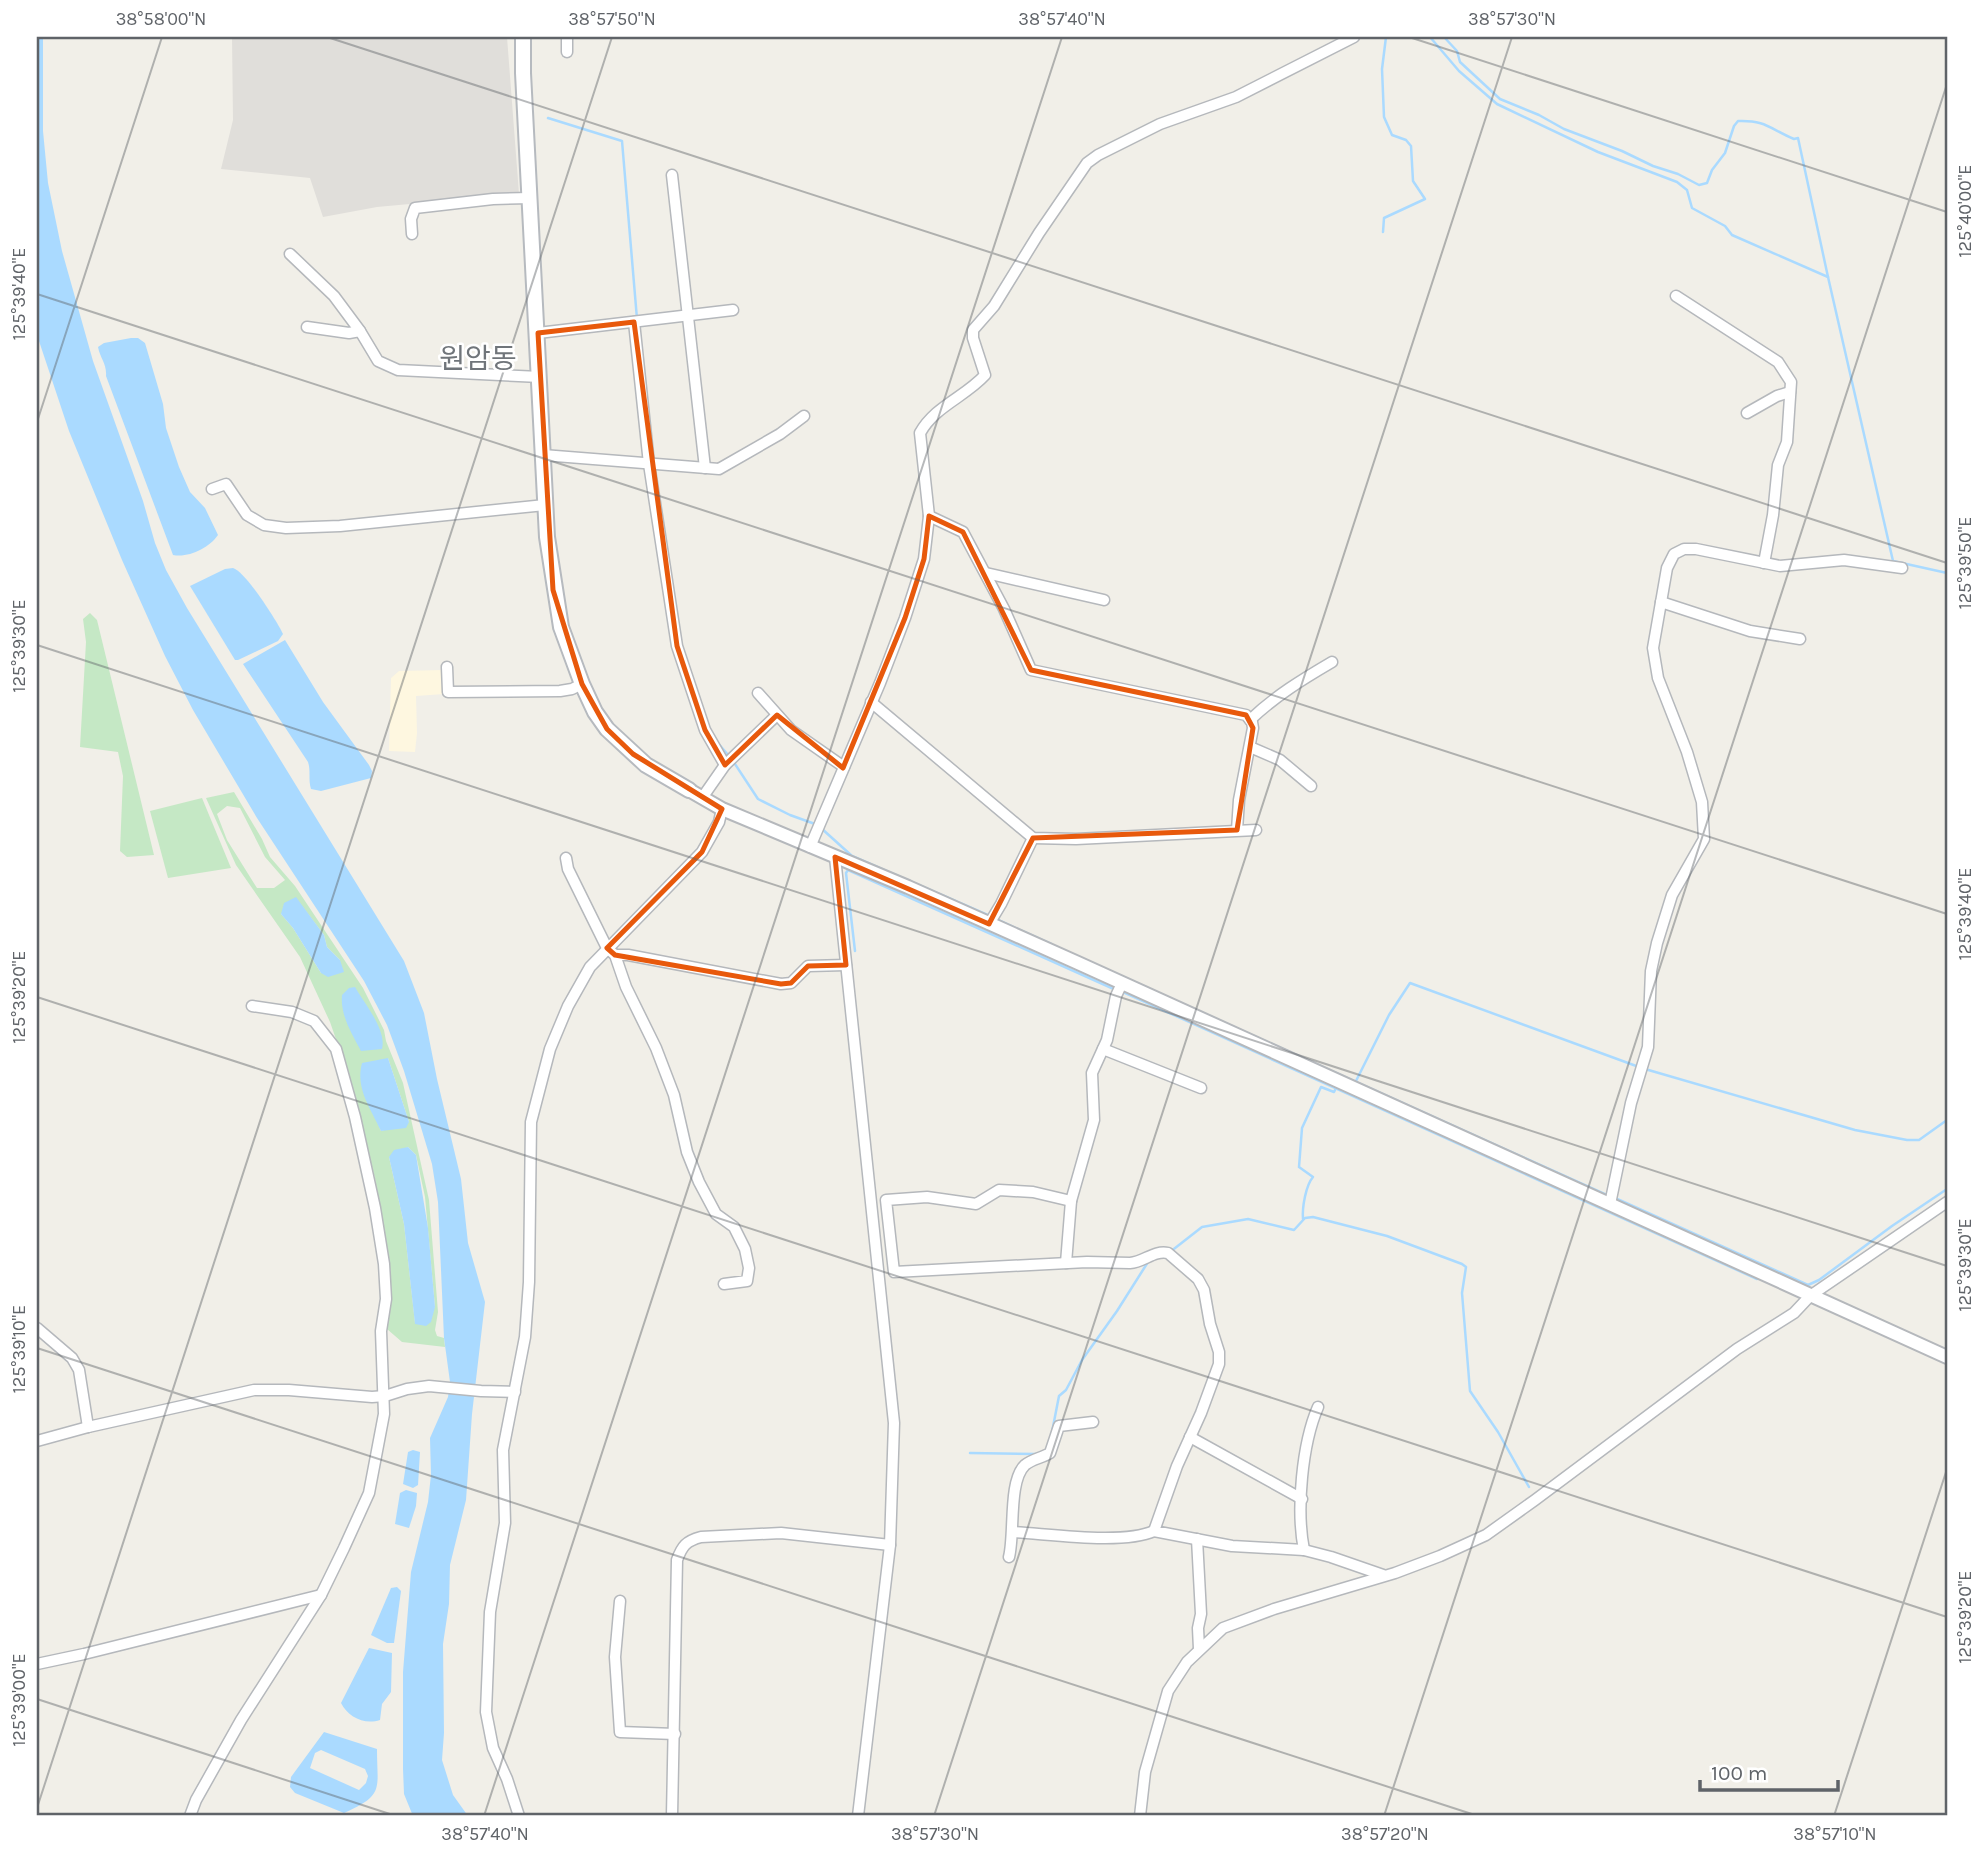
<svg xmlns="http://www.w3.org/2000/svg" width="1984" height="1853" viewBox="0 0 1984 1853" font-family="Karla,'Noto Sans KR',sans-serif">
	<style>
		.commercial { fill: #fef7e0 }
		.industrial { fill: #e0deda }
		.green { fill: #c5e8c5; fill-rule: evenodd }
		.water { fill: #aadaff; fill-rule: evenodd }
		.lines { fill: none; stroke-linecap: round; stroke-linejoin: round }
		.stream { stroke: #aadaff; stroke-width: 2.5 }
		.minor-casing { stroke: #b5b8bc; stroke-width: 13 }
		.tertiary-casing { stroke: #b5b8bc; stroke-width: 16 }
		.secondary-casing { stroke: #b6babf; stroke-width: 18 }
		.minor { stroke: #fff; stroke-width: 10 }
		.tertiary { stroke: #fff; stroke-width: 12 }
		.secondary { stroke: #fff; stroke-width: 14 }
		.marked { fill: none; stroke: #e8590c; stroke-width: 5; stroke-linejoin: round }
		.ticks { fill: none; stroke: #5f6368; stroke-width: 2; stroke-opacity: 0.45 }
		.labels { text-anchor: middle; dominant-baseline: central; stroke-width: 5; stroke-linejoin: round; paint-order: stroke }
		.quarter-label { font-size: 28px; fill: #70757a; stroke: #fff }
		.neatline { fill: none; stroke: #5f6368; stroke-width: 2.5 }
		.ticks-label { font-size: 18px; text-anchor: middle; fill: #5f6368 }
	</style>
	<rect width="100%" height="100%" fill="#f1efe8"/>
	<path class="commercial" d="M 443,670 L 444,694 L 416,696 L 417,733 L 415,752 L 389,751 L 391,678 L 399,671 Z"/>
	<path class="industrial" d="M 232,37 L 507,37 L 519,194 L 377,207 L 323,217 L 310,178 L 221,169 L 233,120 Z"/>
	<g class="green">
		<path d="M 90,613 L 97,620 L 154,855 L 127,857 L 120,851 L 123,776 L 118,752 L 80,747 L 86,642 L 83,619 Z"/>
		<path d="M 234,792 L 262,839 L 270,857 L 295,886 L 363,988 L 384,1030 L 386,1041 L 403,1083 L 429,1200 L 438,1312 L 435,1330 L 437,1336 L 444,1338 L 445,1347 L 402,1342 L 387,1329 L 391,1274 L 375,1178 L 345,1065 L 330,1022 L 300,957 L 236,865 L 206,798 ZM 227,806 L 240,808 L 265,857 L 285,880 L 274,888 L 257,888 L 227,840 L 217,814 ZM 296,898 L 324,935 L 327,947 L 340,960 L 321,973 L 293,928 L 281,914 ZM 388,1058 L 409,1122 L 381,1131 L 371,1108 ZM 408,1147 L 416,1155 L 425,1197 L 435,1307 L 415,1323 L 404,1224 L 389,1157 Z"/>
		<path d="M 202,798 L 231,868 L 168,878 L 150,811 Z"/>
	</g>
	<g class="water">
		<path d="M 37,37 L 43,37 L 43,131 L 48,183 L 62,251 L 93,361 L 143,501 L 155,543 L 166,570 L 187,608 L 404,961 L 424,1013 L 437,1079 L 461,1179 L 468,1243 L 485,1302 L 472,1414 L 466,1500 L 450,1565 L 449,1604 L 443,1644 L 444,1733 L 442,1760 L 453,1795 L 468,1816 L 413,1816 L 404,1794 L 403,1769 L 403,1672 L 411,1572 L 428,1502 L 431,1475 L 430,1438 L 448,1397 L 450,1382 L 444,1338 L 438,1202 L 432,1164 L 404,1071 L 387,1025 L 364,981 L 257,818 L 193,710 L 165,656 L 122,560 L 69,431 L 37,335 Z"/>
		<path d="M 131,338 L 138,338 L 145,343 L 163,404 L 166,428 L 179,467 L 190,492 L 205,508 L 218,535 C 209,548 189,558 173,555 L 106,376 C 107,364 100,358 98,347 L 104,343 Z"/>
		<path d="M 233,568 C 245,571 277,621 283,634 L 278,641 L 238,660 L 235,660 L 190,586 L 225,569 Z"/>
		<path d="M 285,640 L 323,702 L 369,765 L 372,771 L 371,778 L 321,791 L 311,789 C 308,779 311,771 308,762 L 243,664 Z"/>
		<path d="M 296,897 L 324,935 L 327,947 L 340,960 L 344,972 L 328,977 L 321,973 L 293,928 L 281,914 L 284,903 Z"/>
		<path d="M 355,987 C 364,1003 387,1030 382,1049 L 361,1051 C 352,1034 340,1015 342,995 L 349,988 Z"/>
		<path d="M 388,1058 L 409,1122 L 406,1128 L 381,1131 C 371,1109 355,1088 362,1063 Z"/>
		<path d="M 408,1147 L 416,1155 L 428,1228 L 435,1307 L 431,1322 L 426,1326 L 415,1324 L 404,1224 L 389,1157 L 394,1150 Z"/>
		<path d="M 413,1450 L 420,1452 L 418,1485 L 413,1488 L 403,1484 L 408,1452 Z"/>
		<path d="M 406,1490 L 417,1493 L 416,1506 L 409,1528 L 395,1524 L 400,1493 Z"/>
		<path d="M 397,1587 L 401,1591 L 394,1643 L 387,1643 L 371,1635 L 391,1588 Z"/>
		<path d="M 369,1648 L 392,1653 L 391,1692 L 382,1704 L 380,1720 C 364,1725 348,1717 341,1703 Z"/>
		<path d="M 324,1732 L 377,1749 C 377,1789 385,1795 344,1813 L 295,1793 L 290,1787 L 291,1777 ZM 321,1750 L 365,1769 L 368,1776 L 366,1783 L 359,1790 L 310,1768 L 315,1753 Z"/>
	</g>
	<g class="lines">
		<g class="stream">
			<path d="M 1430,37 L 1459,71 L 1497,104 L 1598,152 L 1677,182 L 1687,190 L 1692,208 L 1725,226 L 1732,235 L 1828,277 L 1893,561 L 1947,573"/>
			<path d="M 1444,37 L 1457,51 L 1460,62 L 1500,99 L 1539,115 L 1564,129 L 1622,151 L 1653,166 L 1678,174 L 1699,185 L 1707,183 L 1712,170 L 1725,153 L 1734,126 L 1738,121 C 1766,120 1770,129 1794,139 L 1798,138 L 1828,277"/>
			<path d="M 548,118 L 622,141 L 637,319"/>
			<path d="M 1383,232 L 1384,218 L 1425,199 L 1413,181 L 1411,146 L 1406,140 L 1392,135 L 1384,117 L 1382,69 L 1386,37"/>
			<path d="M 717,742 L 729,756"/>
			<path d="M 733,761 L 758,799 L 790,815 L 815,824"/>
			<path d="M 821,828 L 852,856 L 990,916"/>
			<path d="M 996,919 L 1051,944"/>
			<path d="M 855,951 L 846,873 L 848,870 L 1116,990"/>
			<path d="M 1101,967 L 1609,1196"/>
			<path d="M 1123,992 L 1757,1279"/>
			<path d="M 1645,1069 L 1855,1130 L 1907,1140 L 1919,1140 L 1947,1120"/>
			<path d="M 1356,1081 L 1389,1015 L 1410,983 L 1639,1067"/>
			<path d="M 1615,1198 L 1808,1285 L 1819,1280 L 1892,1226 L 1947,1189"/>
			<path d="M 1303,1219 C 1302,1207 1306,1185 1313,1177 L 1299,1167 L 1302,1128 L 1321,1087 L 1334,1092 L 1335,1090"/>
			<path d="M 1170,1252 L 1202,1227 L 1248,1219 L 1294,1230 L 1305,1218 L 1313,1217 L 1387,1236 L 1462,1264 L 1466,1267 L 1462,1293 L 1470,1391 L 1498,1432 L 1529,1487"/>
			<path d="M 1051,1437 L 1059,1396 L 1066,1390 L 1082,1360 L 1117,1311 L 1148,1262"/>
			<path d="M 970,1453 L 1037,1454"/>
		</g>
		<g class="minor-casing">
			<g id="minor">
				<path d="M 567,37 L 567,52"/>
				<path d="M 672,175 L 705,468"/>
				<path d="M 412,234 L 411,219 L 415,208 L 493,199 L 530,198"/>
				<path d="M 290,254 L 334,296 L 360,331 L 378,361 L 398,370 L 540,377"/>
				<path d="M 1676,296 L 1778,362 L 1791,382 L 1787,442 L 1778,465 L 1773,515 L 1764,563"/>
				<path d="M 634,322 L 649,464 L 677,646 L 705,730 L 725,765"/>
				<path d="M 307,327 L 349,333 L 360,331"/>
				<path d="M 538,333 L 733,310"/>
				<path d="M 1747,413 L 1777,396 L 1790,392"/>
				<path d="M 543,455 L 719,469 L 780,434 L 804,416"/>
				<path d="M 212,489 L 226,484 L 247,515 L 264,525 L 286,528 L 340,526 L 545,505"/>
				<path d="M 929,516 L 963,532 L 1004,609 L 1031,670 L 1246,715 L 1252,722 L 1253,728 L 1239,800 L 1237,830"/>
				<path d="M 986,573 L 1104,600"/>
				<path d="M 1661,602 L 1750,631 L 1800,639"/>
				<path d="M 447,667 L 448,692 L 560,691 L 572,689 L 582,684"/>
				<path d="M 758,693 L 791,730 L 844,767"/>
				<path d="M 871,702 L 1033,838 L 1076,839 L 1256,830"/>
				<path d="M 1250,720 C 1275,696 1303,679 1332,662"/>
				<path d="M 1250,747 L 1280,760 L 1311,786"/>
				<path d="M 702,798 L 725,765 L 777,715"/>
				<path d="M 810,847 L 880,683 L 905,618 L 924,559 L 929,516 L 920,433 C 935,406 965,397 985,375 L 973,338 L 973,330 L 994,306 L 1039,233 L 1087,163 L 1098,155 L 1160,124 L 1236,97 L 1354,37"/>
				<path d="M 835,857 L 894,1423 L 890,1545 L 858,1816"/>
				<path d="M 566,858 L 568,869 L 607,948 L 615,955 L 626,987 L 656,1048 L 674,1095 L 687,1152 L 699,1182 L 716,1214 L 734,1227 L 745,1249 L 749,1268 L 747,1281 L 724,1284"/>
				<path d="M 989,924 L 1001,904 L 1033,838"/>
				<path d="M 615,955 L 628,955 L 781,984 L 791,983 L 808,966 L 846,965"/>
				<path d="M 1103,1049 L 1201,1088"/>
				<path d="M 1071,1201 L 1033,1192 L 999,1190 L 976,1204 L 927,1197 L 886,1200 L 894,1272 L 1087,1262 L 1130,1263 C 1144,1262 1154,1250 1168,1253 L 1198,1279 L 1204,1290 L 1210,1324 L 1219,1352 L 1219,1364 L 1201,1413 L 1177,1466 L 1154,1531 L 1232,1546 L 1304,1550 L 1331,1557 L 1383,1575"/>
				<path d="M 1610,1204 L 1631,1103 L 1648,1047 L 1651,971 L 1657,943 L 1672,895 L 1704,839 L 1702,802 L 1687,752 L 1658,678 L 1653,648 L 1667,568 L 1674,554 L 1684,549 L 1696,549 L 1780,566 L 1844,560 L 1902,568"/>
				<path d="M 1066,1263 L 1071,1201 L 1094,1120 L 1092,1073 L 1107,1040 L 1116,996 L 1122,983"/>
				<path d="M 37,1328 L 72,1358 L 79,1370 L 88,1427 L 254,1390 L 289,1390 L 372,1397 L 385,1396 L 407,1389 L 429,1386 L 481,1391 L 515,1392"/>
				<path d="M 1190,1437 L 1302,1499"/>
				<path d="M 37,1441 L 88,1427"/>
				<path d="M 1013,1532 C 1050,1534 1123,1545 1154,1531"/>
				<path d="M 1197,1539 L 1201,1614 L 1198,1628 L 1199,1649"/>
				<path d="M 1304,1550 C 1296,1510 1302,1444 1318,1407"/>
				<path d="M 1009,1557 C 1015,1534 1008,1481 1025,1465 C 1032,1459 1042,1458 1050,1453 L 1059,1426 L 1093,1422"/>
				<path d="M 620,1601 L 615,1657 L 620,1732 L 675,1734"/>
				<path d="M 37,1664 L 84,1654 L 321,1595"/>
				<path d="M 190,1816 L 196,1800 L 241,1720 L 321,1595 L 344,1548 L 369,1493 L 384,1414 L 381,1331 L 386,1299 L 384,1264 L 375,1208 L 355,1117 L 336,1049 L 314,1021 L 292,1012 L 252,1006"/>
				<path d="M 519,1816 L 507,1779 L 493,1748 L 486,1712 L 490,1612 L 505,1523 L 503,1450 L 525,1337 L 529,1282 L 531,1122 L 550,1049 L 568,1006 L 590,967 L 702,852 L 719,822 L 722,809"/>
				<path d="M 672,1816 L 677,1560 C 682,1546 686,1541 701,1537 L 781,1533 L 890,1545"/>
				<path d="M 1140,1816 L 1145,1772 L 1168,1691 L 1187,1662 L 1223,1628 L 1274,1609 L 1395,1573 L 1440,1556 L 1486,1535 L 1535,1500 L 1737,1349 L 1794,1313 L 1810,1296 L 1947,1202"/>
			</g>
		</g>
		<g class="tertiary-casing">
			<path id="tertiary" d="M 689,790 L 722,809 L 908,887 L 1078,963 L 1947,1357"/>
		</g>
		<g class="secondary-casing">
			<path id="secondary" d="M 523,37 L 523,73 L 547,537 L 561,627 L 582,684 L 595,712 L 607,729 L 646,765 L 689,790"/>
		</g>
		<use href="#minor" class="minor"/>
		<use href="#tertiary" class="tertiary"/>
		<use href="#secondary" class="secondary"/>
	</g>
	<path class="marked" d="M 634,322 L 677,646 L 705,730 L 725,765 L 777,715 L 843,768 L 905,618 L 924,559 L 929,516 L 963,532 L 1031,670 L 1246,715 L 1253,728 L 1237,830 L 1033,838 L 989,924 L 835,857 L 846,965 L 808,966 L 791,983 L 781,984 L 615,955 L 607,948 L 702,852 L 722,809 L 633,754 L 607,729 L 582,684 L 553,590 L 538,333 Z"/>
	<path class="ticks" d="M 327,37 L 1947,563M 1409,37 L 1947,212M 37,294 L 1947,914M 37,422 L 162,37M 37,645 L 1947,1266M 37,997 L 1947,1617M 37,1348 L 1478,1816M 37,1699 L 396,1816M 37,1808 L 612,37M 484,1816 L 1062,37M 934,1816 L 1512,37M 1384,1816 L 1947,84M 1834,1816 L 1947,1469"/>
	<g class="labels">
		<g class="quarter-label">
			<text x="478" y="358">원암동</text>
		</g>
	</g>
	<rect width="1984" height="1853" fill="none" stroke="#ffffff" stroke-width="77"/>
	<path d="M1700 1780v10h138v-10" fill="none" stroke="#5f6368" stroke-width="3.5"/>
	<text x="1711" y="1780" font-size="21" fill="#5f6368" stroke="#ffffff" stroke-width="5" paint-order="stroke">100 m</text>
	<rect x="38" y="38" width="1908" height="1776" class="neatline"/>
	<g class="ticks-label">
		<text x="161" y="25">38°58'00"N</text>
		<text x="612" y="25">38°57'50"N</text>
		<text x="1062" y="25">38°57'40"N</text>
		<text x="1512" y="25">38°57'30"N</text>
		<text transform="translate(1965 211) rotate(-90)" y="6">125°40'00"E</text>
		<text transform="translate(19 294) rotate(-90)" y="6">125°39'40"E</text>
		<text transform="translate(1965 563) rotate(-90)" y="6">125°39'50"E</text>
		<text transform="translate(19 646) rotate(-90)" y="6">125°39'30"E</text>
		<text transform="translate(1965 914) rotate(-90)" y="6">125°39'40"E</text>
		<text transform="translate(19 997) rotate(-90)" y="6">125°39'20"E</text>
		<text transform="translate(1965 1265) rotate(-90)" y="6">125°39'30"E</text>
		<text transform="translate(19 1349) rotate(-90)" y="6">125°39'10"E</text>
		<text transform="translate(1965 1617) rotate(-90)" y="6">125°39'20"E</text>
		<text transform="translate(19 1700) rotate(-90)" y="6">125°39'00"E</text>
		<text x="485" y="1840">38°57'40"N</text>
		<text x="935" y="1840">38°57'30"N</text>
		<text x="1385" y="1840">38°57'20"N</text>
		<text x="1835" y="1840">38°57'10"N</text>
	</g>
</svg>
